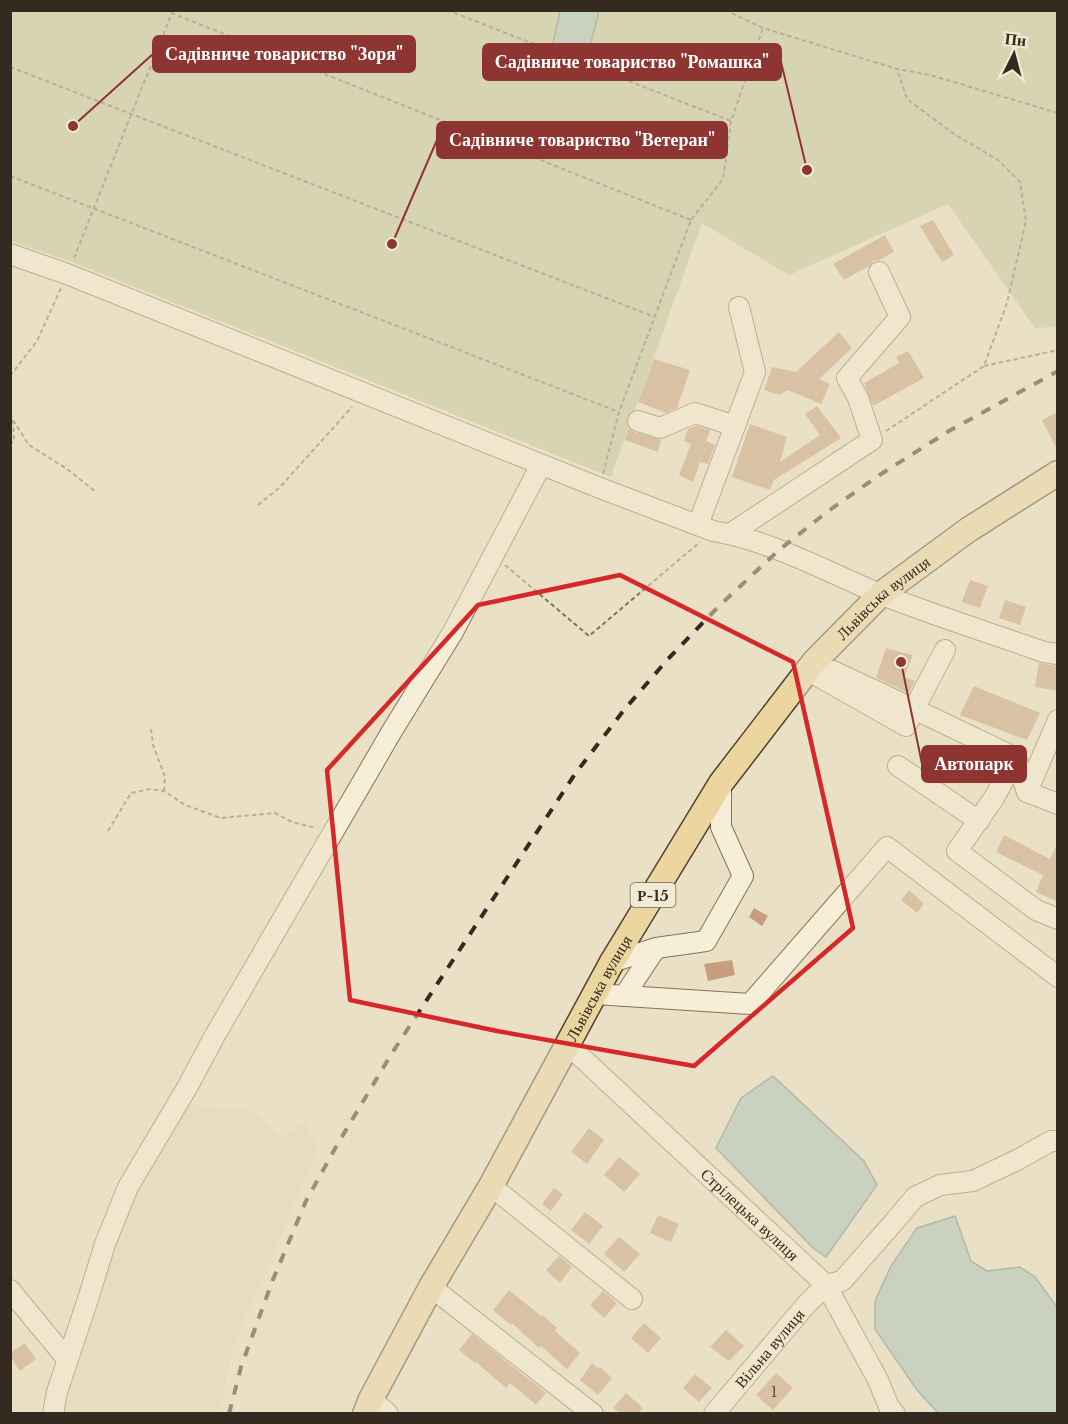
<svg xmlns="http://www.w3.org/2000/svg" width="1068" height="1424" viewBox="0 0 1068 1424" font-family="'Libre Baskerville',serif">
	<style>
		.farmland { fill: #dfdab3 }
		.green { fill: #c1c899 }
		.water { fill: #a6beb8; stroke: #6e8b85; stroke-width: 1.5 }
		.building { fill: #c69e7d }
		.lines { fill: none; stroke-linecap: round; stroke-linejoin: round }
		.minor-casing { stroke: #84735c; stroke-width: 22 }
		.major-casing { stroke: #524130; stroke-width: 27 }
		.path { stroke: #84735c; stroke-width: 2; stroke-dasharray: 4.5 3; stroke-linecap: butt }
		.minor { stroke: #f6eed7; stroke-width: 20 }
		.major { stroke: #ebd69f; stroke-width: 24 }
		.rail { stroke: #352a1f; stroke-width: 4; stroke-dasharray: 10 10; stroke-linecap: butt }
		.marked { fill: none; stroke: #d62828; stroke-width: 4.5; stroke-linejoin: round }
		.labels { text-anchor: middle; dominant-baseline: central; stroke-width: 4.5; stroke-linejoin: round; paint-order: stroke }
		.number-label { font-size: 14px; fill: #594736 }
		.shield { fill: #f2ebd4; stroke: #6e6455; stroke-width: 1.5 }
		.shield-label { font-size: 15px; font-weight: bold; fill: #352a1f }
		.street-label { font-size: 16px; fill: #352a1f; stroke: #f2ebd4 }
		.leader { fill: none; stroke: #8e3431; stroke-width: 2 }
		.callout-dot { fill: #8e3431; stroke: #f2ebd4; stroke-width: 2 }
		.callout { fill: #8e3431; stroke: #8e3431; stroke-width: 2 }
		.callout-label { font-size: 18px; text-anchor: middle; font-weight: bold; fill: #fff }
	</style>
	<rect width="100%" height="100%" fill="#eae0c5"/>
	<path class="farmland" d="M 178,1103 L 253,1111 L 280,1137 L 306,1123 L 318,1149 L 233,1347 L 219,1413 L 56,1414 L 105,1244 Z"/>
	<path class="green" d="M 11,11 L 1057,11 L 1057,327 L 1035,328 L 948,204 L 789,275 L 702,223 L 611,477 L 82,266 L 11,241 Z"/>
	<g class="water">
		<path d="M 560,11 L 599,11 L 588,54 L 553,43 Z"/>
		<path d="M 773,1076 L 864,1161 L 877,1185 L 826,1257 L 813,1248 L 716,1148 L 741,1098 Z"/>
		<path d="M 955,1216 L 971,1261 L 987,1271 L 1020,1267 L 1035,1277 L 1057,1307 L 1057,1413 L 938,1413 L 917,1390 L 875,1329 L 875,1301 L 891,1266 L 917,1228 Z"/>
	</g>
	<g class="building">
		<path d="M 933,220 L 954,255 L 942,262 L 920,226 Z"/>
		<path d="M 885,235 L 894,252 L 879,260 L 873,261 L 869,266 L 844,280 L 833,264 Z"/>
		<path d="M 839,332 L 852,348 L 819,379 L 830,384 L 821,404 L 788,390 L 779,395 L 764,390 L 772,367 L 796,372 Z"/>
		<path d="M 908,351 L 924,378 L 873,406 L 864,383 L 899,363 L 896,357 Z"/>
		<path d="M 654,359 L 690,370 L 677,408 L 666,413 L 638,402 Z"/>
		<path d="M 817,406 L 841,438 L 774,480 L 770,490 L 732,477 L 750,424 L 787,437 L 780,462 L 820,435 L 805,414 Z"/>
		<path d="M 1058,412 L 1058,451 L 1042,420 Z"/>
		<path d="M 696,426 L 710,430 L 706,441 L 715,445 L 708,464 L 700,462 L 693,482 L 679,475 L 691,444 L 684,441 L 688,429 Z"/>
		<path d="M 629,428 L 634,432 L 661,440 L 658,452 L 625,440 Z"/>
		<path d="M 970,580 L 988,586 L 980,608 L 962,602 Z"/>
		<path d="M 1005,600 L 1026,607 L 1020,625 L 999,618 Z"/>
		<path d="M 886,648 L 913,655 L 904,677 L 915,681 L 909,693 L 876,678 Z"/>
		<path d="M 1039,663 L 1058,666 L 1058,691 L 1035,687 Z"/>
		<path d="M 974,686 L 1040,713 L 1027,740 L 960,715 Z"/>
		<path d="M 1004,835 L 1050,859 L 1058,842 L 1058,902 L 1036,892 L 1043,875 L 996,852 Z"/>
		<path d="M 909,890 L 924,904 L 917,913 L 901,900 Z"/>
		<path d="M 754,908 L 768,916 L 762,926 L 749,917 Z"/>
		<path d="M 732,960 L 735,975 L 708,981 L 704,964 Z"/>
		<path d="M 589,1128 L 604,1140 L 587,1164 L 571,1152 Z"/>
		<path d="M 619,1157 L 640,1174 L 624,1192 L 604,1175 Z"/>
		<path d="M 554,1188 L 563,1194 L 551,1211 L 542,1204 Z"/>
		<path d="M 585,1212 L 603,1226 L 589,1244 L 571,1230 Z"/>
		<path d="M 658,1215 L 679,1224 L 671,1242 L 650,1233 Z"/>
		<path d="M 619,1237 L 640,1254 L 624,1272 L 604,1254 Z"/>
		<path d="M 559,1256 L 572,1267 L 560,1283 L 546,1270 Z"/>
		<path d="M 509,1290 L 541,1316 L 542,1315 L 557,1328 L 555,1331 L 580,1353 L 567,1369 L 541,1346 L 539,1348 L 512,1323 L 511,1325 L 493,1310 Z"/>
		<path d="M 603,1291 L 617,1303 L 604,1318 L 590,1305 Z"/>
		<path d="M 644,1323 L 661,1338 L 648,1353 L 631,1338 Z"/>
		<path d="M 726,1330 L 744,1346 L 729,1361 L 710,1347 Z"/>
		<path d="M 472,1334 L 546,1393 L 536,1405 L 510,1383 L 506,1388 L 476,1362 L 475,1363 L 459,1350 Z"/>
		<path d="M 25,1343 L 36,1359 L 20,1371 L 10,1357 L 10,1353 Z"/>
		<path d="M 592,1363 L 599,1369 L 600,1367 L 612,1378 L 598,1395 L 580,1380 Z"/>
		<path d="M 776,1373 L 793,1388 L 773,1410 L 756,1395 Z"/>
		<path d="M 695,1374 L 712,1388 L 699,1402 L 683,1388 Z"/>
		<path d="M 626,1393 L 643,1408 L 638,1413 L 620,1413 L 613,1408 Z"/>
	</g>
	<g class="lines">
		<g class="minor-casing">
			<g id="minor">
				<path d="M 10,254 L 67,274 L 600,488 L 713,531 C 772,541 825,571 880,594 C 933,615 990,633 1044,652 L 1058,654"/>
				<path d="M 638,421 L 660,428 L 695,413 L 735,426"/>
				<path d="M 698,525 L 755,372 L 739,307"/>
				<path d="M 730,534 L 872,440 L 858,398 L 847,378 L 900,317 L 879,272"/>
				<path d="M 807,670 L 906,726 L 914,709 L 1016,758 L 1027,792 L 1058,804"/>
				<path d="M 833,671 L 914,709 L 945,650"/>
				<path d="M 1016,758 L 994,798 L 957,851 L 1036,910 L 1058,919"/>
				<path d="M 898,766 L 979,821"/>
				<path d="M 1027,792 L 1058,720"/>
				<path d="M 612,962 L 656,948 L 706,941 L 743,876 L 721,827 L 721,783"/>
				<path d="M 595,994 L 750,1004 L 887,847 L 1058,977"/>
				<path d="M 624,996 L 656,948"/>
				<path id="s1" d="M 567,1044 L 826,1285 L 878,1380 L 889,1407 L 895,1414"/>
				<path d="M 491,1186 L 632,1299"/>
				<path d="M 431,1287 L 593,1414"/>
				<path d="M 10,1290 L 67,1359"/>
				<path d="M 371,1399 L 388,1414"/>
				<path d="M 53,1414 L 57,1392 L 88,1299 L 105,1244 L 128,1187 L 188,1086 L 214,1037 L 392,731 L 453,632 L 541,465"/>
				<path id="s2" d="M 714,1414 L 805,1306 L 826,1285 L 842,1281 L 894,1222 L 915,1197 L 940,1185 L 973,1181 L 1019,1159 L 1051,1141 L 1058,1141"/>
			</g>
		</g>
		<g class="major-casing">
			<g id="major">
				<path id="s3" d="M 365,1414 L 371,1399 L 431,1287 L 491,1186 L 612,962 L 721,783 L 814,662 L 881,594 L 968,530 L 1058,473"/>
			</g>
		</g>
		<g class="path">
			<path d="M 164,10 L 691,220"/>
			<path d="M 447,10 L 731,121"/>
			<path d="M 725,10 L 763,28 L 897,69 L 930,75 L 1058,113"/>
			<path d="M 10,67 L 655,317"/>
			<path d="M 10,176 L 619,412"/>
			<path d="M 74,258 L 173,10"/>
			<path d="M 984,366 L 1058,350"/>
			<path d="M 10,376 L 37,341 L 61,288"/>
			<path d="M 10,413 L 13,420 L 14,441 L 10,444"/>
			<path d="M 13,420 L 29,445 L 67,469 L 96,492"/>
			<path d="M 886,431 L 984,366 L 1007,303 L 1026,221 L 1020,182 L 998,160 L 954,134 L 907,99 L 897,69"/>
			<path d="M 603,474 L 619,412 L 691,220 L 723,179 L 731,121 L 763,28"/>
			<path d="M 258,505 L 280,487 L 352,407"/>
			<path d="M 505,565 L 589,636 L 700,542"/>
			<path d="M 151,729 L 153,745 L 165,777 L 164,791"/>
			<path d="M 108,831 L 131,793 L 150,789 L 164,791 L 185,805 L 221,818 L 275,813 L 292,822 L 316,828"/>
		</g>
		<use href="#minor" class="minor"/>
		<use href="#major" class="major"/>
		<path class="rail" d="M 229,1414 L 241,1367 L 272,1282 L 306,1201 L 337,1145 L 392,1053 L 575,774 L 624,710 L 668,659 L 718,607 L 779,550 L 827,512 L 881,474 L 949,431 L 1058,371"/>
	</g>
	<path d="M0 0H1068V1424H0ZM 620,575 L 793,662 L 853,928 L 694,1066 L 497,1031 L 350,1000 L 327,770 L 478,605 Z" fill="#eae0c5" fill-opacity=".55" fill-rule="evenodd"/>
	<path class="marked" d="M 620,575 L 793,662 L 853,928 L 694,1066 L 497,1031 L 350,1000 L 327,770 L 478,605 Z"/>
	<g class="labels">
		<g class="number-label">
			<text x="774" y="1392">1</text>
		</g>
		<rect class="shield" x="630.5" y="883" width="45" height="24" rx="4.5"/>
		<g class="shield-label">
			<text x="653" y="895">Р-15</text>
		</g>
		<g class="street-label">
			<text stroke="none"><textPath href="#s3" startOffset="972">Львівська вулиця</textPath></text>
			<text stroke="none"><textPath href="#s3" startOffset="486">Львівська вулиця</textPath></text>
			<text stroke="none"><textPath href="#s1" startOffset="250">Стрілецька вулиця</textPath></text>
			<text stroke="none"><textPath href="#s2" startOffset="86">Вільна вулиця</textPath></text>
		</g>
	</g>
	<path class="leader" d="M73 126L153 54M807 170L781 62M392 244L437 140M901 662L922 764"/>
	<g class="callout-dot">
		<circle cx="73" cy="126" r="6"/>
		<circle cx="807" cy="170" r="6"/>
		<circle cx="392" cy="244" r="6"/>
		<circle cx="901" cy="662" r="6"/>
	</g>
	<g class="callout">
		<rect x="153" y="36" width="262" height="36" rx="6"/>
		<rect x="483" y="44" width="298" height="36" rx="6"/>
		<rect x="437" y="122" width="290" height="36" rx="6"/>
		<rect x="922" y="746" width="104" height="36" rx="6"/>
	</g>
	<g class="callout-label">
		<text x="284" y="60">Садівниче товариство "Зоря"</text>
		<text x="632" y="68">Садівниче товариство "Ромашка"</text>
		<text x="582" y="146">Садівниче товариство "Ветеран"</text>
		<text x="974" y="770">Автопарк</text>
	</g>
	<rect width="1068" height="1424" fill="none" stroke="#352a1f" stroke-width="24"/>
	<g transform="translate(1014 54) rotate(6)" stroke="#f2ebd4" stroke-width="4.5" paint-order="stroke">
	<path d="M0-4.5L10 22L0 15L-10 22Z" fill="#352a1f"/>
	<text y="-9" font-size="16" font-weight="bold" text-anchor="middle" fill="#352a1f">Пн</text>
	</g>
</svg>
